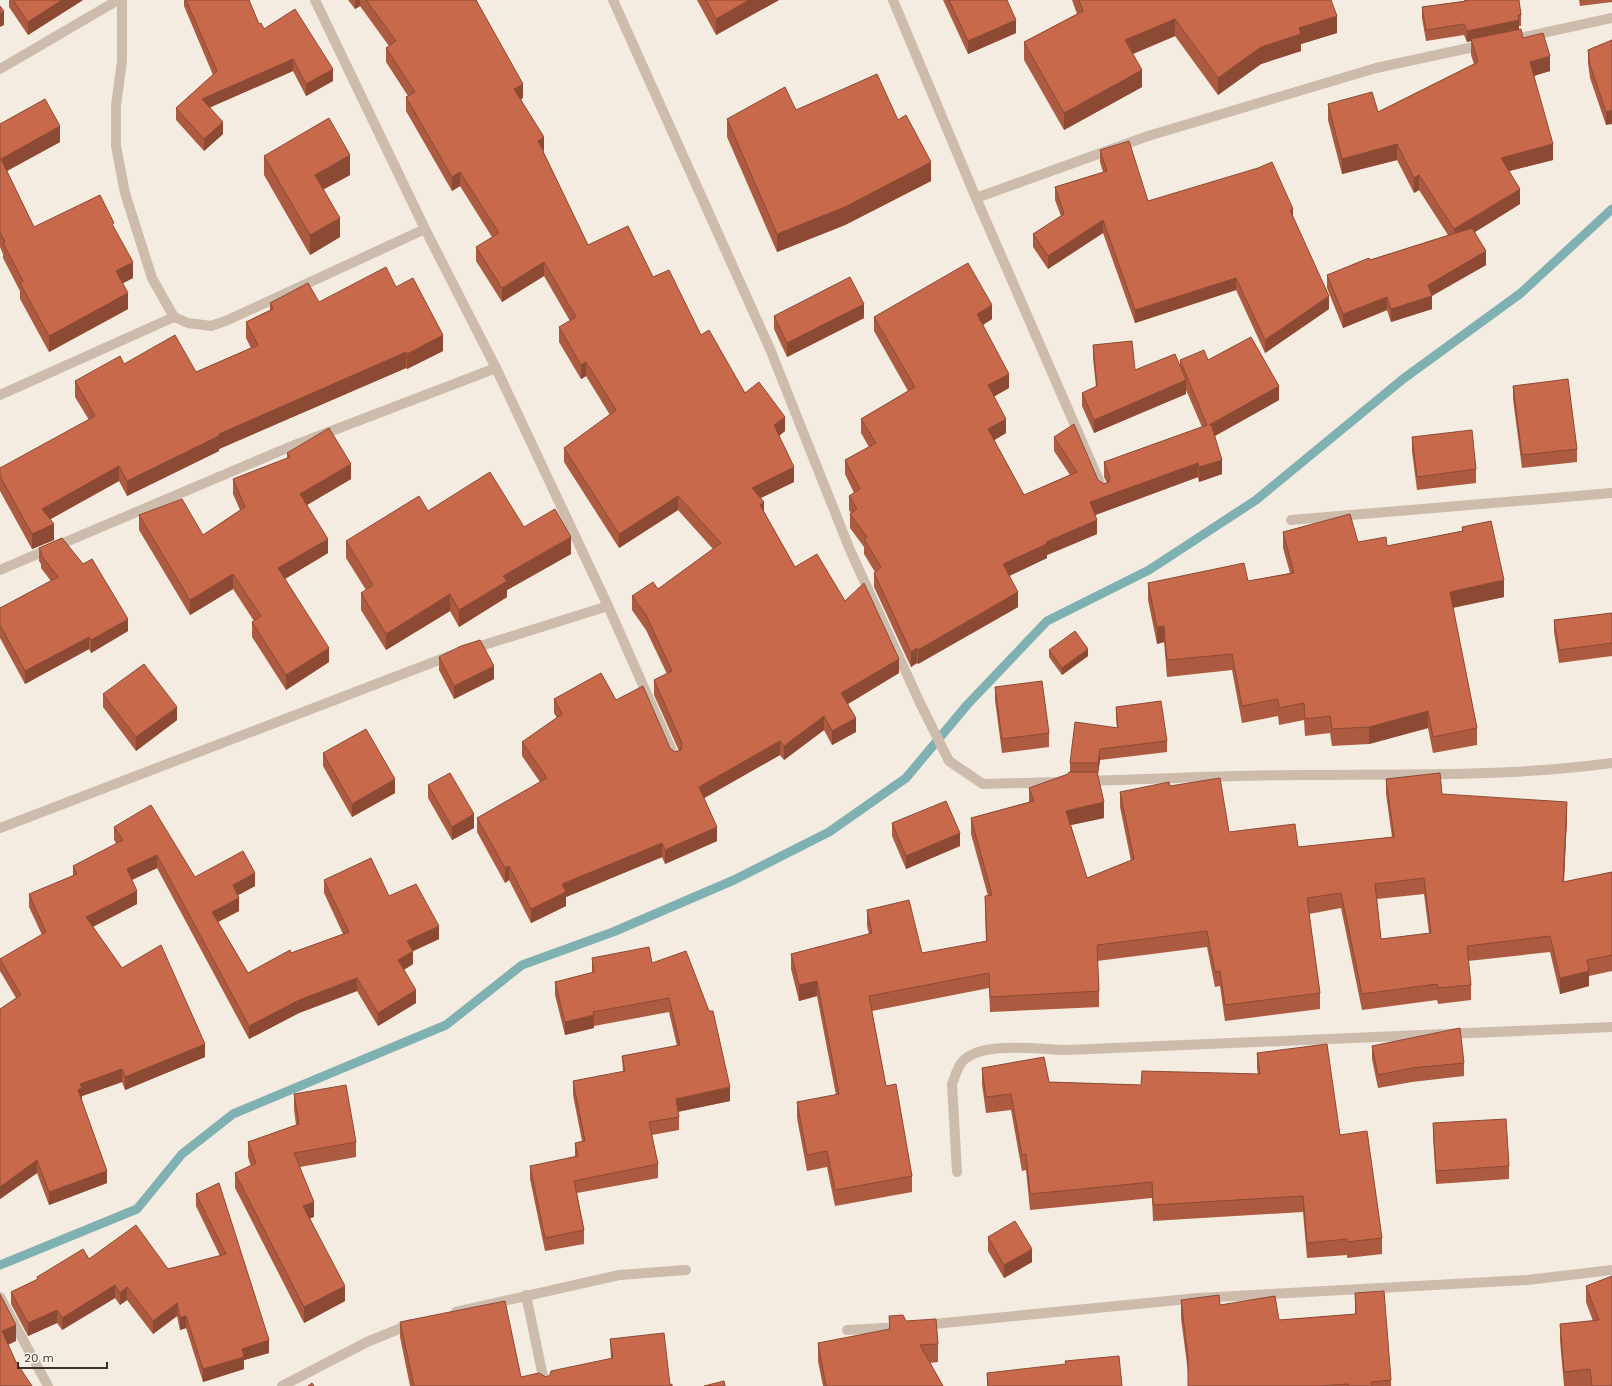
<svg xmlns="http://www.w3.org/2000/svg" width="1612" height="1386" viewBox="0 0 1612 1386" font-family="'Work Sans',sans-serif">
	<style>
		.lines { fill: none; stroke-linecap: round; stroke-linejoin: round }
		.stream { stroke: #7fb0b2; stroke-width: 9 }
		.minor { stroke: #cdbbac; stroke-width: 10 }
		.wall { fill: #ac5a40; fill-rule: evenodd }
		.shaded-wall { fill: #8c4a34 }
		.building { fill: #c8694b; stroke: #8c4a34; fill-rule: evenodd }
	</style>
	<rect width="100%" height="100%" fill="#f4ebe1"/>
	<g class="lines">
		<path class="stream" d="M 0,1265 L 137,1209 L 182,1154 L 233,1114 L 446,1025 L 522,965 L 613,932 L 734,880 L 829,832 L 906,778 L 967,705 L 1047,621 L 1149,570 L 1256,500 L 1403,379 L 1521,293 L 1612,209"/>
		<g class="minor">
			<path d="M 122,0 L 122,61 L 116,105 L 116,146 L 125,193 L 152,278 L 174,317 L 188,323 L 211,326 L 228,320 L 425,229"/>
			<path d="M 315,0 L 425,229 L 496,368 L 608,606 L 676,760"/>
			<path d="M 613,0 L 770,349 L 850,550 L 920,703 L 949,761 L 983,784 L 1059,782"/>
			<path d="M 893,0 L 976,198 L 1104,492"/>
			<path d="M 1511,40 L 1612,18"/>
			<path d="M 0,69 L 118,0"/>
			<path d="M 976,198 L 1148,136 L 1376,68 L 1483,45"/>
			<path d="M 0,395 L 174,317"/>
			<path d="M 1291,520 L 1612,493"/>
			<path d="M 0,570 L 287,448 L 496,368"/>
			<path d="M 471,649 L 608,606"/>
			<path d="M 1087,781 C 1159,779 1232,775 1304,775 C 1407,774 1510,777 1612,763"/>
			<path d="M 0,828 L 452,655"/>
			<path d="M 957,1172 L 952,1084 C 955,1077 957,1068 962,1062 C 981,1040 1041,1050 1067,1050 L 1612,1027"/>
			<path d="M 526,1295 L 545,1386"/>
			<path d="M 0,1297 L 48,1386"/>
			<path d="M 456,1312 L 619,1275 L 686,1270"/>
			<path d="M 923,1325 L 1198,1298 L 1527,1280 L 1612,1270"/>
			<path d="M 847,1330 L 901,1327"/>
			<path d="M 282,1386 L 367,1342 L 411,1324"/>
		</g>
	</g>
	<g class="wall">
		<path d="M 9,0 L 83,0 L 28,35 L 9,7 Z"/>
		<path d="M 184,0 L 249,0 L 259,24 L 264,29 L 333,81 L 306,96 L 293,71 L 210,107 L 223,134 L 204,151 L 176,120 L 176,108 L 213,75 L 184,6 Z"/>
		<path d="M 348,0 L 476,0 L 523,98 L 521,99 L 543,152 L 588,245 L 653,277 L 701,335 L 745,393 L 785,431 L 779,436 L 794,482 L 761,498 L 764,512 L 795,567 L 845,601 L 899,673 L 848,704 L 856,732 L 832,745 L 824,730 L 784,760 L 780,755 L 704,798 L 717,841 L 665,864 L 662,857 L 566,897 L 566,906 L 531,923 L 509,880 L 505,883 L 477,832 L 477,818 L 540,782 L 522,756 L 522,742 L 557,718 L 554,713 L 554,699 L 616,700 L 670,748 L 675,752 L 679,751 L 654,695 L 654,680 L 667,674 L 646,630 L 632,610 L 632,596 L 658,589 L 713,549 L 678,510 L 619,548 L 564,462 L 564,448 L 610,415 L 586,376 L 581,379 L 559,342 L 559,327 L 570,321 L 544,276 L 502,302 L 476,261 L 476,247 L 492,237 L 460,186 L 452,191 L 406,111 L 406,97 L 408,96 L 386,62 L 386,48 L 389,46 L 360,6 L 355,9 Z"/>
		<path d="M 697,0 L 779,0 L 716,35 Z"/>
		<path d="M 943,0 L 1007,0 L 1016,33 L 968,54 Z"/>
		<path d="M 1072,0 L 1331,0 L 1337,33 L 1301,44 L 1301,51 L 1261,64 L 1218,95 L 1175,36 L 1133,54 L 1142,87 L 1064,130 L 1024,60 L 1024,42 L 1077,14 Z"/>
		<path d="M 1464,0 L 1519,0 L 1521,15 L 1521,26 L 1519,26 L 1519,29 L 1523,38 L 1550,71 L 1534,76 L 1553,160 L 1509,171 L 1520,204 L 1475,232 L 1486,265 L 1432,296 L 1432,309 L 1391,322 L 1387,310 L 1343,328 L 1327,288 L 1327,275 L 1370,260 L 1448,235 L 1419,190 L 1414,193 L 1397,160 L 1342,174 L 1328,120 L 1328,104 L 1378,112 L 1474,64 L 1471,55 L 1471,41 L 1467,42 L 1464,35 L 1426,41 L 1422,18 L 1422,7 L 1464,1 Z"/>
		<path d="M 1579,0 L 1612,0 L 1612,2 L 1580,6 Z"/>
		<path d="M 1612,40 L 1606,125 L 1590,78 L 1588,63 L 1588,50 Z"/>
		<path d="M 796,110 L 898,120 L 931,181 L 845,225 L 777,252 L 727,137 L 727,119 Z"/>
		<path d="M 0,124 L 60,142 L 7,171 L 34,227 L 114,227 L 133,278 L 122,283 L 128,309 L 49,352 L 20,299 L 20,291 L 3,258 L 3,254 L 0,247 Z"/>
		<path d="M 1100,150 L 1148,201 L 1293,218 L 1329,309 L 1265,353 L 1236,290 L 1135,323 L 1103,233 L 1048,269 L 1033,247 L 1033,234 L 1061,216 L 1055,200 L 1055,187 L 1103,172 L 1100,162 Z"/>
		<path d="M 264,156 L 350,175 L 324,189 L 340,237 L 310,255 L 264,175 Z"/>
		<path d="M 396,287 L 443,351 L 407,369 L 406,368 L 219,449 L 219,451 L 127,496 L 119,481 L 50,519 L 54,540 L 32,549 L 0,491 L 0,476 L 89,420 L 75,397 L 75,381 L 124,364 L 196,372 L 251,348 L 246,338 L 246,322 L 270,310 L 270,303 L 319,302 Z"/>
		<path d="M 774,316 L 864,318 L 787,357 L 774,329 Z"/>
		<path d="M 874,317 L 992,319 L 983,325 L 1009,388 L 994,396 L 1006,433 L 994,440 L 1024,495 L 1070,475 L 1054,451 L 1054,437 L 1098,480 L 1104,484 L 1107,483 L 1104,477 L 1104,462 L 1202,427 L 1186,390 L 1186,394 L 1094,433 L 1082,406 L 1082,393 L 1096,387 L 1093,358 L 1093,345 L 1135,370 L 1180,366 L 1180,360 L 1208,360 L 1279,400 L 1215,436 L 1222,474 L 1199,482 L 1198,477 L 1095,515 L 1097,534 L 1047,555 L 1047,558 L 1009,576 L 1018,607 L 918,664 L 917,663 L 911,667 L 874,587 L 874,573 L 875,572 L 864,554 L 864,547 L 850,528 L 850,514 L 851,513 L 849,510 L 849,496 L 854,493 L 845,474 L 845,460 L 869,447 L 861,433 L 861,419 L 908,391 L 874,331 Z"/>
		<path d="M 1513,386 L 1577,449 L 1577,462 L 1522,468 L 1513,399 Z"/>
		<path d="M 1412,437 L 1476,469 L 1476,483 L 1417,490 L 1412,451 Z"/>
		<path d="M 287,453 L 351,479 L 307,505 L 328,553 L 285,579 L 329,662 L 286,690 L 252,637 L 252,622 L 254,621 L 233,589 L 190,615 L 139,530 L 139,515 L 203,535 L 240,510 L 233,494 L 233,479 L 287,458 Z"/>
		<path d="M 428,511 L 524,527 L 571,554 L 507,590 L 507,597 L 459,627 L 450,611 L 386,650 L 361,610 L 361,593 L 366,590 L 346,558 L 346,541 Z"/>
		<path d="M 1462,527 L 1504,597 L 1453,608 L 1477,728 L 1477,745 L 1433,753 L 1428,728 L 1369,744 L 1332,746 L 1330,733 L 1305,736 L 1304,720 L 1279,725 L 1278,716 L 1242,723 L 1232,670 L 1167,677 L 1164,642 L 1157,644 L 1148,600 L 1148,583 L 1248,581 L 1290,573 L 1283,548 L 1283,532 L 1358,542 L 1387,546 L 1462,531 Z"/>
		<path d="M 39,548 L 128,631 L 91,653 L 89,649 L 25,684 L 0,638 L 0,608 L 51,581 L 41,568 L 41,564 L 39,561 Z"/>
		<path d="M 1612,613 L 1612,656 L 1559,663 L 1554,632 L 1554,620 Z"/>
		<path d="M 1049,650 L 1088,656 L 1062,675 L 1049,657 Z"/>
		<path d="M 439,657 L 494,679 L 454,699 L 439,670 Z"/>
		<path d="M 995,687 L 1049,733 L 1049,747 L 1002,753 L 995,700 Z"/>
		<path d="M 103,694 L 177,720 L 136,751 L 103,707 Z"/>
		<path d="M 1116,707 L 1167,741 L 1167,752 L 1100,760 L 1098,774 L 1104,818 L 1071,825 L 1087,878 L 1131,861 L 1120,807 L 1120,792 L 1170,786 L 1229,832 L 1298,847 L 1392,837 L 1386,794 L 1386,779 L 1442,794 L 1567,817 L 1564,882 L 1612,872 L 1612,971 L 1589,976 L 1589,986 L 1560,994 L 1550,952 L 1468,961 L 1471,985 L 1471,1000 L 1438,1004 L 1437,1000 L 1362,1010 L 1341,908 L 1309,914 L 1320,993 L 1320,1009 L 1225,1021 L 1220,986 L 1215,987 L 1207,947 L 1097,961 L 1099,991 L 1099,1007 L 990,1012 L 989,988 L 872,1011 L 886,1086 L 912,1176 L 912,1192 L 835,1206 L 827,1167 L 807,1171 L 797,1118 L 797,1102 L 836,1095 L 817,996 L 799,1001 L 791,969 L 791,954 L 869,934 L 867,926 L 867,910 L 922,953 L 986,941 L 985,912 L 985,896 L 988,896 L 971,834 L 971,818 L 1029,802 L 1029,788 L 1068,774 L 1070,772 L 1070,763 L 1117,728 L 1116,718 ZM 1424,894 L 1429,933 L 1381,939 L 1377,899 Z"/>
		<path d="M 323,753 L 395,793 L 352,817 L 323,766 Z"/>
		<path d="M 428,785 L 474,828 L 452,840 L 428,798 Z"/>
		<path d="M 892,823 L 960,846 L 906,869 L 892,836 Z"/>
		<path d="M 114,827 L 195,877 L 255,886 L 238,895 L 239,911 L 218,922 L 248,973 L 291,953 L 343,934 L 324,893 L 324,880 L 389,896 L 439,939 L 413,951 L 413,964 L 404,970 L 416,1003 L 378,1026 L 357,991 L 299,1013 L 249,1039 L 157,868 L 132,880 L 137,904 L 93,927 L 122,968 L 205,1057 L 125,1090 L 122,1082 L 82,1096 L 82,1101 L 107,1183 L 49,1205 L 37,1173 L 0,1199 L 0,1009 L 16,998 L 0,971 L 0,959 L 42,935 L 29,907 L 29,894 L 73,876 L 73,866 L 117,844 L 114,840 Z"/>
		<path d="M 592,958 L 652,963 L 730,1101 L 678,1112 L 679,1117 L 679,1130 L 652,1135 L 658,1164 L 658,1178 L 577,1193 L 584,1230 L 584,1244 L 545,1251 L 530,1179 L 530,1166 L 575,1157 L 575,1143 L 582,1141 L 573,1095 L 573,1081 L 623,1072 L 622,1056 L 677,1046 L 669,1012 L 594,1026 L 594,1028 L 565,1035 L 555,995 L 555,982 L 592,973 Z"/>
		<path d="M 1372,1046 L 1464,1063 L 1464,1076 L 1412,1082 L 1378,1088 L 1372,1059 Z"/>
		<path d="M 1257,1053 L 1340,1135 L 1382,1238 L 1382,1254 L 1347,1258 L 1347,1255 L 1307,1258 L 1303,1212 L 1153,1221 L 1152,1198 L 1030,1210 L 1026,1170 L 1022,1171 L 1011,1110 L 986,1113 L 982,1084 L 982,1068 L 1049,1082 L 1141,1085 L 1258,1074 L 1257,1069 Z"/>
		<path d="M 294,1094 L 356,1142 L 356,1157 L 300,1167 L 314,1217 L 310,1218 L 345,1301 L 304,1323 L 235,1188 L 235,1173 L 251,1166 L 248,1157 L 248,1142 L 296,1125 L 294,1109 Z"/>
		<path d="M 1433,1123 L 1509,1166 L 1509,1179 L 1436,1184 L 1433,1136 Z"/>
		<path d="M 219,1183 L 269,1353 L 244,1360 L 244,1369 L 203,1382 L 186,1328 L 180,1330 L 177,1316 L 153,1334 L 127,1300 L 120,1305 L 115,1298 L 62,1330 L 57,1323 L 28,1336 L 11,1304 L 11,1292 L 37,1280 L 37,1277 L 89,1259 L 168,1269 L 220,1256 L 196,1206 L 196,1194 Z"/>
		<path d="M 988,1237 L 1032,1262 L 1004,1278 L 988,1251 Z"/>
		<path d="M 1612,1276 L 1612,1386 L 1564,1386 L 1560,1341 L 1560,1324 L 1593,1321 L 1586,1302 L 1586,1286 Z"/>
		<path d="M 1355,1293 L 1391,1380 L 1391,1386 L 1188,1386 L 1188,1372 L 1181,1318 L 1181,1300 L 1220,1305 L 1279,1320 L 1355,1314 Z"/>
		<path d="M 889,1316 L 906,1321 L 938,1344 L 938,1362 L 930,1363 L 943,1386 L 823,1386 L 818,1361 L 818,1343 L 889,1330 Z"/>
		<path d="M 400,1322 L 521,1377 L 546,1377 L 611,1359 L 610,1339 L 672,1386 L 410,1386 L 400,1337 Z"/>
		<path d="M 987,1373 L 1122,1386 L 987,1386 Z"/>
	</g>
	<g class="shaded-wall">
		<path d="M 62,0 L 83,0 L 28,35 L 28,22 Z"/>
		<path d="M 355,0 L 360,0 L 360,6 L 355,9 Z"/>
		<path d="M 749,0 L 779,0 L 716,35 L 716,19 Z"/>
		<path d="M 4,11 L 4,25 L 0,27 L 0,14 Z"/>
		<path d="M 1337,16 L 1337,33 L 1301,44 L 1301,51 L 1261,64 L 1218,95 L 1218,78 L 1261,47 L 1299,28 Z"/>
		<path d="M 1175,19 L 1175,36 L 1125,57 L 1125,40 Z"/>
		<path d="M 1016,20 L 1016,33 L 968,54 L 968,41 Z"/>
		<path d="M 1519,20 L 1519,31 L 1471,39 L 1471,41 L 1467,42 L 1467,31 Z"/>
		<path d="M 1550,56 L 1550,71 L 1530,77 L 1530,62 Z"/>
		<path d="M 293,59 L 293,71 L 202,111 L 202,99 Z"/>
		<path d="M 333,69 L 333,81 L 306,96 L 306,84 Z"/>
		<path d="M 1142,70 L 1142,87 L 1064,130 L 1064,113 Z"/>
		<path d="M 523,84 L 523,98 L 514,103 L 514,89 Z"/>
		<path d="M 1612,110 L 1612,124 L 1606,125 L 1606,112 Z"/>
		<path d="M 223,122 L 223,134 L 204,151 L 204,139 Z"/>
		<path d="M 60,126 L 60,142 L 1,174 L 1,159 Z"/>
		<path d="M 544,137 L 544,152 L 538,141 Z"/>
		<path d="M 1397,144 L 1397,160 L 1342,174 L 1342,159 Z"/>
		<path d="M 1553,144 L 1553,160 L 1501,173 L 1501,158 Z"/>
		<path d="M 350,155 L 350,175 L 315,194 L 315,175 Z"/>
		<path d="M 931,162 L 931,181 L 845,225 L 777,252 L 777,234 Z"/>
		<path d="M 460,172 L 460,186 L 452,191 L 452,177 Z"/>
		<path d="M 1419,175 L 1419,190 L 1414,193 L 1414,178 Z"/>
		<path d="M 1520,189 L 1520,204 L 1454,245 L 1454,229 Z"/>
		<path d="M 1293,209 L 1293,221 L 1290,210 Z"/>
		<path d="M 340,218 L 340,237 L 310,255 L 310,235 Z"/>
		<path d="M 1103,220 L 1103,233 L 1048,269 L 1048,256 Z"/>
		<path d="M 1486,251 L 1486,265 L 1431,296 L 1432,296 L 1432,309 L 1391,322 L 1391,309 L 1428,285 Z"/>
		<path d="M 133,262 L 133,278 L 116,287 L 116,271 Z"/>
		<path d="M 544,262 L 544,276 L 502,302 L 502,288 Z"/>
		<path d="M 1236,278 L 1236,290 L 1135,323 L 1135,310 Z"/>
		<path d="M 128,293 L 128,309 L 49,352 L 49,336 Z"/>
		<path d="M 1329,296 L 1329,309 L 1265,353 L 1265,340 Z"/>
		<path d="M 1387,297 L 1387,310 L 1343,328 L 1343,314 Z"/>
		<path d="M 864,304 L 864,318 L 787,357 L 787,343 Z"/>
		<path d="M 992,305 L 992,319 L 977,328 L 977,314 Z"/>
		<path d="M 443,335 L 443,351 L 407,369 L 407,354 Z"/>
		<path d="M 406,352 L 406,368 L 219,449 L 219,451 L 127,496 L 127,481 L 219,434 Z"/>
		<path d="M 586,362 L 586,376 L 581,379 L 581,365 Z"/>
		<path d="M 1009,374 L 1009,388 L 988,400 L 988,385 Z"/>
		<path d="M 1186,380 L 1186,394 L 1094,433 L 1094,420 Z"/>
		<path d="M 1279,386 L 1279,400 L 1209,439 L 1209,425 Z"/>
		<path d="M 785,417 L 785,431 L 774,440 L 774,425 Z"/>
		<path d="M 1006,419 L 1006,433 L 988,444 L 988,429 Z"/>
		<path d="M 1222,460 L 1222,474 L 1199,482 L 1199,467 Z"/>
		<path d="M 1198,463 L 1198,477 L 1090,517 L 1090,502 Z"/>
		<path d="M 351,464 L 351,479 L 300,509 L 300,494 Z"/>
		<path d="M 119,466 L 119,481 L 42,524 L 42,509 Z"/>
		<path d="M 794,467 L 794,482 L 752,502 L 752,488 Z"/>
		<path d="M 678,496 L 678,510 L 619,548 L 619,534 Z"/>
		<path d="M 764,502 L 764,516 L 760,505 Z"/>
		<path d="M 1097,520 L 1097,534 L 1047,555 L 1047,558 L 1003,579 L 1003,564 L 1046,542 Z"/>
		<path d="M 54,524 L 54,540 L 32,549 L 32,534 Z"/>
		<path d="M 571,537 L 571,554 L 507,590 L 507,597 L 459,627 L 459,610 L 503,576 Z"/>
		<path d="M 328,539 L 328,553 L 278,583 L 278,568 Z"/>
		<path d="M 233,574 L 233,589 L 190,615 L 190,600 Z"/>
		<path d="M 1504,580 L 1504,597 L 1450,608 L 1450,592 Z"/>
		<path d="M 1018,592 L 1018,607 L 918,664 L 918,650 Z"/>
		<path d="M 450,594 L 450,611 L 386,650 L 386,634 Z"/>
		<path d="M 128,619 L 128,631 L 91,653 L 91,640 Z"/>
		<path d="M 1164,626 L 1164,642 L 1157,644 L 1157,627 Z"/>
		<path d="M 89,637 L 89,649 L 25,684 L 25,671 Z"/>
		<path d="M 329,648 L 329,662 L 286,690 L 286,675 Z"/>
		<path d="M 917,648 L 917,663 L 911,667 L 911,652 Z"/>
		<path d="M 1088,649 L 1088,656 L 1062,675 L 1062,668 Z"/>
		<path d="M 899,659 L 899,673 L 841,708 L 841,693 Z"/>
		<path d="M 494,666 L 494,679 L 454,699 L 454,686 Z"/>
		<path d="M 177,707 L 177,720 L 136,751 L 136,737 Z"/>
		<path d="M 1428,711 L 1428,728 L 1369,744 L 1369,727 Z"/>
		<path d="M 824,716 L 824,730 L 784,760 L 784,746 Z"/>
		<path d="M 856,718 L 856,732 L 832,745 L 832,731 Z"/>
		<path d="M 780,741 L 780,755 L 699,801 L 699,787 Z"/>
		<path d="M 1100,749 L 1100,760 L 1098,774 L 1098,763 Z"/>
		<path d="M 395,779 L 395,793 L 352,817 L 352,804 Z"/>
		<path d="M 1104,802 L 1104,818 L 1066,826 L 1066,811 Z"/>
		<path d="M 1567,802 L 1567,817 L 1563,897 L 1563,882 Z"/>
		<path d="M 474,814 L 474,828 L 452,840 L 452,827 Z"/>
		<path d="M 717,827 L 717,841 L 665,864 L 665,850 Z"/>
		<path d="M 960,833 L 960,846 L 906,869 L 906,856 Z"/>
		<path d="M 662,843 L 662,857 L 566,897 L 566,906 L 531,923 L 531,909 L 562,884 Z"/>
		<path d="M 157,855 L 157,868 L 127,882 L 127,869 Z"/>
		<path d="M 509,866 L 509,880 L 505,883 L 505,868 Z"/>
		<path d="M 255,873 L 255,886 L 233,898 L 233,885 Z"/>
		<path d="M 137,891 L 137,904 L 86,930 L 86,917 Z"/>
		<path d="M 239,898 L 239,911 L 212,925 L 212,912 Z"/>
		<path d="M 439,926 L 439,939 L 407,954 L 407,941 Z"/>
		<path d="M 413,951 L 413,964 L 398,973 L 398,960 Z"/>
		<path d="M 1589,971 L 1589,986 L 1560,994 L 1560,978 Z"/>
		<path d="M 357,978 L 357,991 L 299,1013 L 249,1039 L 249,1026 L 299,1000 Z"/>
		<path d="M 817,981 L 817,996 L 799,1001 L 799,985 Z"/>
		<path d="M 416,990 L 416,1003 L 378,1026 L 378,1013 Z"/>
		<path d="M 594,1015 L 594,1028 L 565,1035 L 565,1022 Z"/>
		<path d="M 205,1044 L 205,1057 L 125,1090 L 125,1077 Z"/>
		<path d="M 122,1069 L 122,1082 L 82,1096 L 82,1101 L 78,1090 L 80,1084 Z"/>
		<path d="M 730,1087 L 730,1101 L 676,1112 L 676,1099 Z"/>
		<path d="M 37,1160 L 37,1173 L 0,1199 L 0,1187 Z"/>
		<path d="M 107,1171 L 107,1183 L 49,1205 L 49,1192 Z"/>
		<path d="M 314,1202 L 314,1217 L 303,1221 L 303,1206 Z"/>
		<path d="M 1032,1249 L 1032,1262 L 1004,1278 L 1004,1265 Z"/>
		<path d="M 115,1285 L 115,1298 L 62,1330 L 62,1318 Z"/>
		<path d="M 345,1286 L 345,1301 L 304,1323 L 304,1307 Z"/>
		<path d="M 127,1287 L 127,1300 L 120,1305 L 120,1293 Z"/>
		<path d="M 177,1303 L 177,1316 L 153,1334 L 153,1321 Z"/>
		<path d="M 57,1310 L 57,1323 L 28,1336 L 28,1323 Z"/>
		<path d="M 186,1316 L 186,1328 L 180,1330 L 180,1317 Z"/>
		<path d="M 16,1325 L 16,1341 L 2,1348 L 2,1331 Z"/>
		<path d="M 269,1340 L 269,1353 L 244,1360 L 244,1369 L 203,1382 L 203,1369 L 242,1349 Z"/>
	</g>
	<g class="building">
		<path d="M 13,0 L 62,0 L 28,22 Z"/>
		<path d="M 186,0 L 249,0 L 259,24 L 261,23 L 264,29 L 295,9 L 333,69 L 306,84 L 293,59 L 202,99 L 223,122 L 204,139 L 176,108 L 217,71 Z"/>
		<path d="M 366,0 L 476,0 L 523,84 L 514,89 L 544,137 L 538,141 L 588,245 L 628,226 L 653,277 L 669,270 L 701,335 L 709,330 L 745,393 L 759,382 L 785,417 L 774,425 L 794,467 L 752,488 L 764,502 L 760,505 L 795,567 L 817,554 L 845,601 L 864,583 L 899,659 L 841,693 L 856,718 L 832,731 L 824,716 L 784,746 L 780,741 L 699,787 L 717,827 L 665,850 L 662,843 L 562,884 L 566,892 L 531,909 L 509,866 L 505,868 L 477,818 L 547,778 L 522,742 L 562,714 L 554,699 L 601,673 L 616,700 L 643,686 L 670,748 L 675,752 L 681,750 L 682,743 L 654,680 L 672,671 L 646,615 L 632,596 L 653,582 L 658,589 L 721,543 L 678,496 L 619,534 L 564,448 L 616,410 L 586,362 L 581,365 L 559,327 L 576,317 L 544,262 L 502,288 L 476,247 L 499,233 L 460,172 L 452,177 L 406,97 L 415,92 L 386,48 L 396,41 Z"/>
		<path d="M 706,0 L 749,0 L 716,19 Z"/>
		<path d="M 949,0 L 1007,0 L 1016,20 L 968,41 Z"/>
		<path d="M 1079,0 L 1331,0 L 1337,16 L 1299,28 L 1301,34 L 1261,47 L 1218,78 L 1175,19 L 1125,40 L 1142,70 L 1064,113 L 1024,42 L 1083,11 Z"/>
		<path d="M 1466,0 L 1519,0 L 1521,15 L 1518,15 L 1519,20 L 1467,31 L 1464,24 L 1426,30 L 1422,7 L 1467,1 Z"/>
		<path d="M 0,6 L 4,11 L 0,14 Z"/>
		<path d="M 1521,29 L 1523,38 L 1543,33 L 1550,56 L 1530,62 L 1553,144 L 1501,158 L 1520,189 L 1454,229 L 1419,175 L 1414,178 L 1397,144 L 1342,159 L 1328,104 L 1372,92 L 1378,112 L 1478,62 L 1471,39 Z"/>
		<path d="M 1612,40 L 1612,110 L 1606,112 L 1590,65 L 1588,50 Z"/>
		<path d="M 877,74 L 898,120 L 906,115 L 931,162 L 845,207 L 777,234 L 727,119 L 785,87 L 796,110 Z"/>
		<path d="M 45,99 L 60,126 L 1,159 L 34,227 L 100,195 L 114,223 L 112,224 L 133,262 L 116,271 L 128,293 L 49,336 L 20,283 L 23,281 L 3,243 L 5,242 L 0,232 L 0,124 Z"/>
		<path d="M 329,118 L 350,155 L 315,175 L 340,218 L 310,235 L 264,156 Z"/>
		<path d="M 1129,141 L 1148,201 L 1258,168 L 1272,162 L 1293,209 L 1290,210 L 1329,296 L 1265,340 L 1236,278 L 1135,310 L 1103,220 L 1048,256 L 1033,234 L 1064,214 L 1055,187 L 1107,171 L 1100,150 Z"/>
		<path d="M 1472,228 L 1486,251 L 1428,285 L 1432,296 L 1391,309 L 1387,297 L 1343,314 L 1327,275 L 1369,258 L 1370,260 Z"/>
		<path d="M 968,263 L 992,305 L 977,314 L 1009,374 L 988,385 L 1006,419 L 988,429 L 1024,495 L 1077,472 L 1054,437 L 1074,424 L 1098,480 L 1104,484 L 1109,482 L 1110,478 L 1104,462 L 1207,425 L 1180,360 L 1204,350 L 1208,360 L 1251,337 L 1279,386 L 1209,425 L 1211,424 L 1222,460 L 1199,467 L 1198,463 L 1090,502 L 1097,520 L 1046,542 L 1047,544 L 1003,564 L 1018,592 L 918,650 L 917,648 L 911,652 L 874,573 L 881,567 L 864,539 L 867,537 L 850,514 L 857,509 L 849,496 L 860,489 L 845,460 L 876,443 L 861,419 L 915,387 L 874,317 Z"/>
		<path d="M 386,267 L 396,287 L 413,278 L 443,335 L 407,354 L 406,352 L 219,434 L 219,436 L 127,481 L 119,466 L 42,509 L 54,524 L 32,534 L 0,476 L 0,468 L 95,416 L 75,381 L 120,356 L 124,364 L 175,335 L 196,372 L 258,345 L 246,322 L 273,309 L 270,303 L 308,283 L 319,302 Z"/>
		<path d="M 850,277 L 864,304 L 787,343 L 774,316 Z"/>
		<path d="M 1132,341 L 1135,370 L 1175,354 L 1186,380 L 1094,420 L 1082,393 L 1097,386 L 1093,345 Z"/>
		<path d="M 1568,379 L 1577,449 L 1522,455 L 1513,386 Z"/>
		<path d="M 329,428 L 351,464 L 300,494 L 328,539 L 278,568 L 329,648 L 286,675 L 252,622 L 261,616 L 233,574 L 190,600 L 139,515 L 182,499 L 203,535 L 245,507 L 233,479 L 290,457 L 287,453 Z"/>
		<path d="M 1472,430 L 1476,469 L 1417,477 L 1412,437 Z"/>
		<path d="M 490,472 L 524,527 L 555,509 L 571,537 L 503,576 L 507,581 L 459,610 L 450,594 L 386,634 L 361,593 L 373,585 L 346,541 L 419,496 L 428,511 Z"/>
		<path d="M 1350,514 L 1358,542 L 1386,537 L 1387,546 L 1463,531 L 1462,527 L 1491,521 L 1504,580 L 1450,592 L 1477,728 L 1433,737 L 1428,711 L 1369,727 L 1332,729 L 1330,716 L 1305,719 L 1304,703 L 1279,708 L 1278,699 L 1242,706 L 1232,654 L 1167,660 L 1164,626 L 1157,627 L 1148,583 L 1244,563 L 1248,581 L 1294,573 L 1283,532 Z"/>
		<path d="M 62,538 L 83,564 L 92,559 L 128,619 L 91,640 L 89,637 L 25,671 L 0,625 L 0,608 L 58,577 L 41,555 L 42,554 L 39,548 Z"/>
		<path d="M 1612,613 L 1612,643 L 1559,650 L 1554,620 Z"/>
		<path d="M 1075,631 L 1088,649 L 1062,668 L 1049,650 Z"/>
		<path d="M 480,640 L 494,666 L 454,686 L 439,657 L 461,646 Z"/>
		<path d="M 144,664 L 177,707 L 136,737 L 103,694 Z"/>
		<path d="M 1042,681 L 1049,733 L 1002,739 L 995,687 Z"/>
		<path d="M 1161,701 L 1167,741 L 1100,749 L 1098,763 L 1070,763 L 1075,722 L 1118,728 L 1116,707 Z"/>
		<path d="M 366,729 L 395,779 L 352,804 L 323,753 Z"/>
		<path d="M 1069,772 L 1097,772 L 1104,802 L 1066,811 L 1087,878 L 1134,859 L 1120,792 L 1169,782 L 1170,786 L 1220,778 L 1229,832 L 1295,824 L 1298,847 L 1394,837 L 1386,779 L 1440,773 L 1442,794 L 1567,802 L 1563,882 L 1612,872 L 1612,955 L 1587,960 L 1589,971 L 1560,978 L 1550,936 L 1467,946 L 1471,985 L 1438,988 L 1437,984 L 1362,994 L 1341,893 L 1307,898 L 1320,993 L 1225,1005 L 1220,971 L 1215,972 L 1207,931 L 1097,945 L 1099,991 L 990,997 L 989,973 L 869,996 L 886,1086 L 896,1084 L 912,1176 L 835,1190 L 827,1151 L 807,1155 L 797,1102 L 839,1094 L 817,981 L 799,985 L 791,954 L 872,933 L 867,910 L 909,900 L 922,953 L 987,941 L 985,896 L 992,895 L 971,818 L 1034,801 L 1029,788 L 1068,774 ZM 1424,878 L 1431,933 L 1381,939 L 1375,884 Z"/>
		<path d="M 450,773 L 474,814 L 452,827 L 428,785 Z"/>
		<path d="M 946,801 L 960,833 L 906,856 L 892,823 Z"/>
		<path d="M 151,805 L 195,877 L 243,851 L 255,873 L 233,885 L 239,898 L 212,912 L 248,973 L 290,950 L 291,953 L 349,932 L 324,880 L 371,858 L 389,896 L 416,884 L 439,926 L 407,941 L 413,951 L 398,960 L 416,990 L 378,1013 L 357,978 L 299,1000 L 249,1026 L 157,855 L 127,869 L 137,891 L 86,917 L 122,968 L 161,945 L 205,1044 L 125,1077 L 122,1069 L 80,1084 L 82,1088 L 78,1090 L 107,1171 L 49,1192 L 37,1160 L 0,1187 L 0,1009 L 21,995 L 0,959 L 46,932 L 29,894 L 77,874 L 73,866 L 123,840 L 114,827 Z"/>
		<path d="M 649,947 L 652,963 L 686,951 L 709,1011 L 713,1011 L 730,1087 L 676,1099 L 679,1117 L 649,1122 L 658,1164 L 574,1181 L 584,1230 L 545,1238 L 530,1166 L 578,1156 L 575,1143 L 585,1141 L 573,1081 L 625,1071 L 622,1056 L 680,1045 L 669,998 L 593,1012 L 594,1015 L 565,1022 L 555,982 L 594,972 L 592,958 Z"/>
		<path d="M 1460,1028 L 1464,1063 L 1412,1068 L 1378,1075 L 1372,1046 Z"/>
		<path d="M 1327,1044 L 1340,1135 L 1367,1131 L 1382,1238 L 1347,1242 L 1347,1239 L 1307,1243 L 1303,1196 L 1153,1205 L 1152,1182 L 1030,1194 L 1026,1154 L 1022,1155 L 1011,1094 L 986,1097 L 982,1068 L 1044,1057 L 1049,1082 L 1141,1085 L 1142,1071 L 1260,1074 L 1257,1053 Z"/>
		<path d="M 346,1085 L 356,1142 L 294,1153 L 314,1202 L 303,1206 L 345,1286 L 304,1307 L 235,1173 L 256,1163 L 248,1142 L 299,1124 L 294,1094 Z"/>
		<path d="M 1506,1119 L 1509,1166 L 1436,1171 L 1433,1123 Z"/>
		<path d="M 219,1183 L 269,1340 L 242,1349 L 244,1357 L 203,1369 L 186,1316 L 180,1317 L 177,1303 L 153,1321 L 127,1287 L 120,1293 L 115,1285 L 62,1318 L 57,1310 L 28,1323 L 11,1292 L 38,1279 L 37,1277 L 83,1249 L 89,1259 L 136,1225 L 168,1269 L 226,1254 L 196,1194 Z"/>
		<path d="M 1015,1221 L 1032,1249 L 1004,1265 L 988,1237 Z"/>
		<path d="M 1612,1276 L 1612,1386 L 1592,1386 L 1590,1369 L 1564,1372 L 1560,1324 L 1599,1320 L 1586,1286 Z"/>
		<path d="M 1384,1291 L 1391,1380 L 1371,1382 L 1372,1386 L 1348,1386 L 1348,1384 L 1320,1386 L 1188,1386 L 1188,1356 L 1181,1300 L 1219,1295 L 1220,1305 L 1275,1296 L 1279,1320 L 1356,1314 L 1355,1293 Z"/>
		<path d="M 0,1294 L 16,1325 L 2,1331 L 16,1362 L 32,1386 L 0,1386 Z"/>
		<path d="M 505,1301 L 521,1377 L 539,1373 L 546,1377 L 550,1375 L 551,1371 L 613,1358 L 610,1339 L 664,1333 L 670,1385 L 672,1384 L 672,1386 L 414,1386 L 400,1322 Z"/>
		<path d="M 903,1315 L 906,1321 L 936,1319 L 938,1344 L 920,1345 L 943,1386 L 826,1386 L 818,1343 L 890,1329 L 889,1316 Z"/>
		<path d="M 1119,1356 L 1122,1386 L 988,1386 L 987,1373 L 1066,1364 L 1065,1361 Z"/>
		<path d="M 724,1381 L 725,1386 L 704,1386 Z"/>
		<path d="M 312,1383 L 314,1386 L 308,1386 Z"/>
	</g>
	<path d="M18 1362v6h89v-6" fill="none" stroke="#3b302b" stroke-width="2"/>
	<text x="24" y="1362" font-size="12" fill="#3b302b" stroke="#fbf5ee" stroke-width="3" paint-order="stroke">20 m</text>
</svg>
